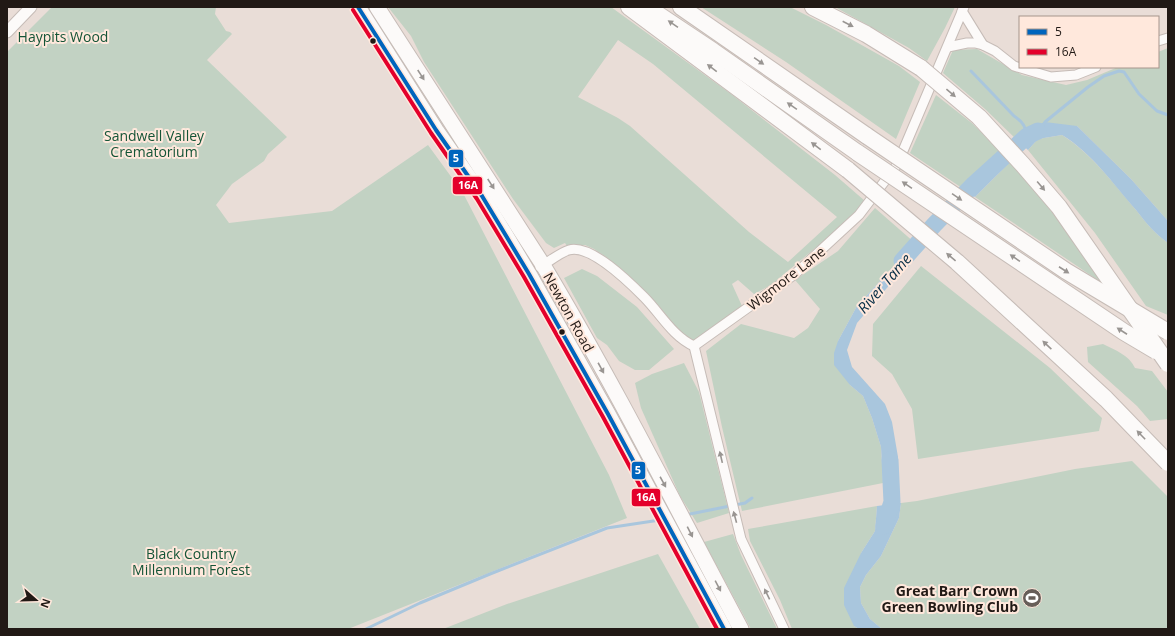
<svg xmlns="http://www.w3.org/2000/svg" width="1175" height="636" viewBox="0 0 1175 636" font-family="'Open Sans',sans-serif">
	<style>
		.green { fill: #c2d2c3; fill-rule: evenodd }
		.water { fill: #a9c6dd }
		.lines { fill: none; stroke-linecap: round; stroke-linejoin: round }
		.stream { stroke: #a9c6dd; stroke-width: 3 }
		.river { stroke: #a9c6dd; stroke-width: 17 }
		.minor-casing { stroke: #c6bcb7; stroke-width: 11 }
		.tertiary-casing { stroke: #c6bcb7; stroke-width: 13 }
		.trunk-casing { stroke: #c6bcb7; stroke-width: 17 }
		.motorway-casing { stroke: #c6bcb7; stroke-width: 18 }
		.minor { stroke: #fcfaf9; stroke-width: 9 }
		.tertiary { stroke: #fcfaf9; stroke-width: 11 }
		.trunk { stroke: #fcfaf9; stroke-width: 15 }
		.motorway { stroke: #fcfaf9; stroke-width: 16 }
		.motorway-bridge-casing { stroke: #c6bcb7; stroke-width: 18; stroke-linecap: butt }
		.motorway-bridge { stroke: #fcfaf9; stroke-width: 16 }
		.bus-1-casing { stroke: #ffe8dc; stroke-width: 7 }
		.bus-2-casing { stroke: #ffe8dc; stroke-width: 7 }
		.bus-1 { stroke: #0065bd; stroke-width: 4 }
		.bus-2 { stroke: #e4002b; stroke-width: 4 }
		.oneway { fill: #999592 }
		.bus-dot { fill: #211915; stroke: #ffe8dc; stroke-width: 1.5 }
		.labels { text-anchor: middle; dominant-baseline: central; stroke-width: 4; stroke-linejoin: round; paint-order: stroke }
		.park-label { font-size: 14px; fill: #145436; stroke: #ffe8dc }
		.street-label { font-size: 14px; fill: #211915; stroke: #ffe8dc }
		.poi-label { font-size: 14px; font-weight: bold; fill: #211915; stroke: #ffe8dc; text-anchor: end }
		.water-label { font-size: 15px; font-style: italic; fill: #082f47; stroke: #ffe8dc }
		.line-badge { stroke: #ffe8dc; stroke-width: 1.5 }
		.badge-label { font-size: 11px; text-anchor: middle; font-weight: bold; fill: #fff }
	</style>
	<rect width="100%" height="100%" fill="#e9ddd7"/>
	<g class="green">
		<path d="M 52,7 L 216,7 L 215,14 L 226,31 L 230,32 L 232,34 L 207,60 L 287,137 L 268,154 L 264,161 L 232,184 L 216,205 L 229,223 L 332,211 L 428,145 L 463,193 L 609,475 L 627,518 L 348,629 L 7,629 L 7,52 Z"/>
		<path d="M 388,7 L 611,7 L 731,94 L 835,175 L 865,201 L 849,220 L 771,285 L 754,294 L 738,280 L 732,284 L 742,306 L 698,340 L 688,340 L 683,336 L 658,305 L 606,257 L 594,249 L 585,245 L 567,246 L 565,243 L 554,248 L 546,243 L 513,199 L 424,62 L 411,36 ZM 618,40 L 653,64 L 837,217 L 788,262 L 749,232 L 630,126 L 618,118 L 578,97 Z"/>
		<path d="M 701,7 L 790,7 L 826,25 L 899,66 L 920,82 L 896,139 L 786,62 Z"/>
		<path d="M 835,7 L 955,7 L 945,28 L 927,61 L 909,48 Z"/>
		<path d="M 1168,48 L 1168,221 L 1131,179 L 1077,126 L 1026,130 L 1017,140 L 985,109 L 943,73 L 953,50 L 977,49 L 1022,75 L 1066,85 L 1087,80 L 1118,67 L 1158,67 L 1158,52 Z"/>
		<path d="M 936,95 L 973,124 L 1000,152 L 962,188 L 910,153 Z"/>
		<path d="M 1062,135 C 1092,154 1113,183 1136,210 C 1147,224 1154,233 1168,243 L 1168,315 L 1146,306 L 1095,233 L 1028,150 L 1038,139 Z"/>
		<path d="M 1010,162 L 1033,186 L 1105,285 L 975,197 Z"/>
		<path d="M 875,208 L 915,243 L 857,306 L 838,341 L 850,385 L 863,396 L 872,418 L 881,447 L 883,483 L 742,511 L 722,427 L 706,351 L 741,324 L 794,338 L 808,328 L 820,309 L 795,280 L 838,251 Z"/>
		<path d="M 921,266 L 1050,368 L 1102,418 L 1099,431 L 918,459 L 912,409 L 892,374 L 872,356 L 873,324 Z"/>
		<path d="M 582,269 L 597,276 L 637,307 L 674,349 L 649,370 L 635,370 L 619,361 L 607,345 L 597,338 L 564,278 Z"/>
		<path d="M 1103,344 C 1115,350 1129,355 1135,368 L 1152,371 L 1168,392 L 1168,419 L 1150,421 L 1137,406 L 1088,362 L 1087,347 Z"/>
		<path d="M 684,363 L 699,392 L 729,513 L 697,523 L 680,496 L 641,408 L 635,383 L 652,374 Z"/>
		<path d="M 1132,461 L 1168,497 L 1168,629 L 882,629 L 870,619 L 861,603 L 860,587 L 866,575 L 881,556 L 899,518 L 901,503 L 917,501 L 1075,469 Z"/>
		<path d="M 877,506 L 875,531 L 861,553 L 854,626 L 859,629 L 792,629 L 780,600 L 750,541 L 748,529 Z"/>
		<path d="M 733,534 L 741,555 L 777,629 L 751,629 L 704,542 Z"/>
		<path d="M 658,554 L 700,629 L 443,629 L 507,604 Z"/>
	</g>
	<g class="water">
		<path d="M 1045,122 L 1077,126 L 1131,179 L 1168,221 L 1168,243 C 1154,233 1147,224 1136,210 C 1113,184 1092,153 1062,135 L 1038,139 L 1028,150 L 1017,140 L 1026,130 Z"/>
		<path d="M 1000,152 L 1010,162 L 975,197 L 962,188 Z"/>
		<path d="M 915,243 L 921,248 L 857,323 L 847,350 L 852,367 L 885,404 L 892,422 L 898,457 L 898,481 L 883,483 L 881,447 L 872,418 L 863,396 L 850,385 L 834,365 L 834,353 L 838,341 L 857,306 Z"/>
		<path d="M 901,503 L 899,518 L 881,556 L 866,575 L 860,587 L 861,603 L 870,619 L 882,629 L 859,629 L 854,626 L 844,605 L 844,588 L 861,553 L 875,531 L 877,506 Z"/>
	</g>
	<g class="lines">
		<g class="stream">
			<path d="M 971,71 L 1014,116 C 1020,120 1026,126 1026,133"/>
			<path d="M 1043,125 L 1045,122 L 1088,87 L 1104,76 L 1119,71 L 1124,72 L 1139,94 L 1157,111 L 1168,115"/>
			<path d="M 685,515 L 745,503 L 752,498"/>
			<path d="M 366,629 L 420,603 L 490,574 L 607,528 L 660,520"/>
		</g>
		<g class="river">
			<path d="M 902,261 L 934,225 L 974,184 L 1027,136 L 1038,131"/>
			<path d="M 884,526 L 892,502 L 890,460"/>
		</g>
		<g class="minor-casing">
			<g id="minor">
				<path d="M 962,11 L 983,45"/>
				<path d="M 1158,41 L 1168,38"/>
				<path d="M 948,47 L 967,43 L 975,43 L 983,45 L 995,51 L 1014,66 L 1051,77 L 1076,75 L 1096,67"/>
				<path d="M 540,267 C 547,263 561,252 569,250 C 591,244 629,282 644,297 C 660,313 673,337 694,346 L 795,274 L 859,215 L 897,165 L 964,7"/>
				<path d="M 694,346 L 741,539 L 784,629"/>
			</g>
		</g>
		<g class="tertiary-casing">
			<path id="tertiary" d="M 7,32 L 31,7"/>
		</g>
		<g class="trunk-casing">
			<g id="trunk">
				<path d="M 358,7 L 436,130 L 482,196 L 529,274 L 608,414 L 724,629"/>
				<path d="M 377,7 L 543,265 C 614,384 676,507 741,629"/>
			</g>
		</g>
		<g class="motorway-casing">
			<g id="motorway">
				<path d="M 629,7 L 848,170"/>
				<path d="M 647,7 L 713,51 L 858,153"/>
				<path d="M 681,7 L 867,136"/>
				<path d="M 813,7 L 866,34 L 921,68"/>
			</g>
		</g>
		<use href="#minor" class="minor"/>
		<use href="#tertiary" class="tertiary"/>
		<use href="#trunk" class="trunk"/>
		<use href="#motorway" class="motorway"/>
		<g class="motorway-bridge-casing">
			<g id="motorway-bridge">
				<path d="M 921,68 L 979,117 L 1023,165 L 1059,207 L 1168,364"/>
				<path d="M 867,136 L 1066,271 L 1168,332"/>
				<path d="M 858,153 L 1124,332 L 1156,351"/>
				<path d="M 848,170 L 957,262 L 1106,399 L 1168,463"/>
			</g>
		</g>
		<use href="#motorway-bridge" class="motorway-bridge"/>
		<g class="bus-1-casing">
			<path id="bus-1" d="M 358,7 L 436,130 L 482,196 L 529,274 L 608,414 L 724,629"/>
		</g>
		<g class="bus-2-casing">
			<path id="bus-2" d="M 353,10 L 431,133 L 477,199 L 524,277 L 603,417 L 717,629"/>
		</g>
		<use href="#bus-1" class="bus-1"/>
		<use href="#bus-2" class="bus-2"/>
	</g>
	<defs><path id="oneway-solid" d="M-6-.8H1V-3.2L6.5 0L1 3.2V.8H-6Z"/></defs>
	<g class="oneway">
		<use href="#oneway-solid" transform="translate(673 24) rotate(-146)"/>
		<use href="#oneway-solid" transform="translate(848 24) rotate(27)"/>
		<use href="#oneway-solid" transform="translate(759 61) rotate(35)"/>
		<use href="#oneway-solid" transform="translate(712 68) rotate(-143)"/>
		<use href="#oneway-solid" transform="translate(421 75) rotate(57)"/>
		<use href="#oneway-solid" transform="translate(951 93) rotate(40)"/>
		<use href="#oneway-solid" transform="translate(792 106) rotate(-145)"/>
		<use href="#oneway-solid" transform="translate(816 146) rotate(-143)"/>
		<use href="#oneway-solid" transform="translate(491 184) rotate(57)"/>
		<use href="#oneway-solid" transform="translate(907 185) rotate(-146)"/>
		<use href="#oneway-solid" transform="translate(1041 186) rotate(50)"/>
		<use href="#oneway-solid" transform="translate(957 197) rotate(34)"/>
		<use href="#oneway-solid" transform="translate(951 257) rotate(-140)"/>
		<use href="#oneway-solid" transform="translate(1015 258) rotate(-146)"/>
		<use href="#oneway-solid" transform="translate(1064 270) rotate(33)"/>
		<use href="#oneway-solid" transform="translate(1122 331) rotate(-147)"/>
		<use href="#oneway-solid" transform="translate(1047 345) rotate(-137)"/>
		<use href="#oneway-solid" transform="translate(601 368) rotate(61)"/>
		<use href="#oneway-solid" transform="translate(1141 435) rotate(-134)"/>
		<use href="#oneway-solid" transform="translate(721 457) rotate(-103)"/>
		<use href="#oneway-solid" transform="translate(663 482) rotate(61)"/>
		<use href="#oneway-solid" transform="translate(735 517) rotate(-105)"/>
		<use href="#oneway-solid" transform="translate(690 532) rotate(63)"/>
		<use href="#oneway-solid" transform="translate(718 586) rotate(62)"/>
		<use href="#oneway-solid" transform="translate(767 594) rotate(-116)"/>
	</g>
	<defs>
		<g id="stadium-disc" transform="scale(1)"><circle r="9.5" fill="#675e59" stroke="#ffe8dc"/><path d="M0-5a6.5 5 0 1 0 0 10a6.5 5 0 1 0 0-10ZM-3.5-1.8h7v3.6h-7Z" fill="#fff"/></g>
	</defs>
	<g fill-rule="evenodd">
		<use href="#stadium-disc" x="1032" y="598"/>
	</g>
	<g class="bus-dot">
		<circle cx="373" cy="41" r="3.5"/>
		<circle cx="562" cy="332" r="3.5"/>
	</g>
	<g class="labels">
		<g class="park-label">
			<text x="63" y="36">Haypits Wood</text>
			<text x="154" y="135">Sandwell Valley<tspan x="154" dy="16">Crematorium</tspan></text>
			<text x="191" y="553">Black Country<tspan x="191" dy="16">Millennium Forest</tspan></text>
		</g>
		<g class="street-label">
			<text transform="translate(786 278) rotate(-38)">Wigmore Lane</text>
			<text transform="translate(569 312) rotate(61)">Newton Road</text>
		</g>
		<g class="poi-label">
			<text x="1018" y="590">Great Barr Crown<tspan x="1018" dy="16">Green Bowling Club</tspan></text>
		</g>
		<g class="water-label">
			<text transform="translate(884 283) rotate(-49)">River Tame</text>
		</g>
	</g>
	<g class="line-badge">
		<rect x="448" y="149" width="16" height="19" rx="4" fill="#0065bd"/>
		<rect x="452" y="176" width="31" height="19" rx="4" fill="#e4002b"/>
		<rect x="631" y="461" width="15" height="19" rx="4" fill="#0065bd"/>
		<rect x="631" y="488" width="30" height="19" rx="4" fill="#e4002b"/>
	</g>
	<g class="badge-label">
		<text x="456" y="162">5</text>
		<text x="468" y="189">16A</text>
		<text x="638" y="474">5</text>
		<text x="646" y="501">16A</text>
	</g>
	<rect width="1175" height="636" fill="none" stroke="#211915" stroke-width="16"/>
	<rect x="1019" y="16" width="140" height="52" fill="#ffe8dc" stroke="#a6958c"/>
	<rect x="1027" y="29" width="20" height="6" fill="#0065bd" stroke="#a6958c"/>
	<text x="1055" y="36" font-size="12" fill="#211915">5</text>
	<rect x="1027" y="49" width="20" height="6" fill="#e4002b" stroke="#a6958c"/>
	<text x="1055" y="56" font-size="12" fill="#211915">16A</text>
	<g transform="translate(36 600) rotate(110)" stroke="#ffe8dc" stroke-width="3" paint-order="stroke">
	<path d="M0-3L7 15L0 10L-7 15Z" fill="#211915"/>
	<text y="-6" font-size="11" font-weight="bold" text-anchor="middle" fill="#211915">N</text>
	</g>
</svg>
